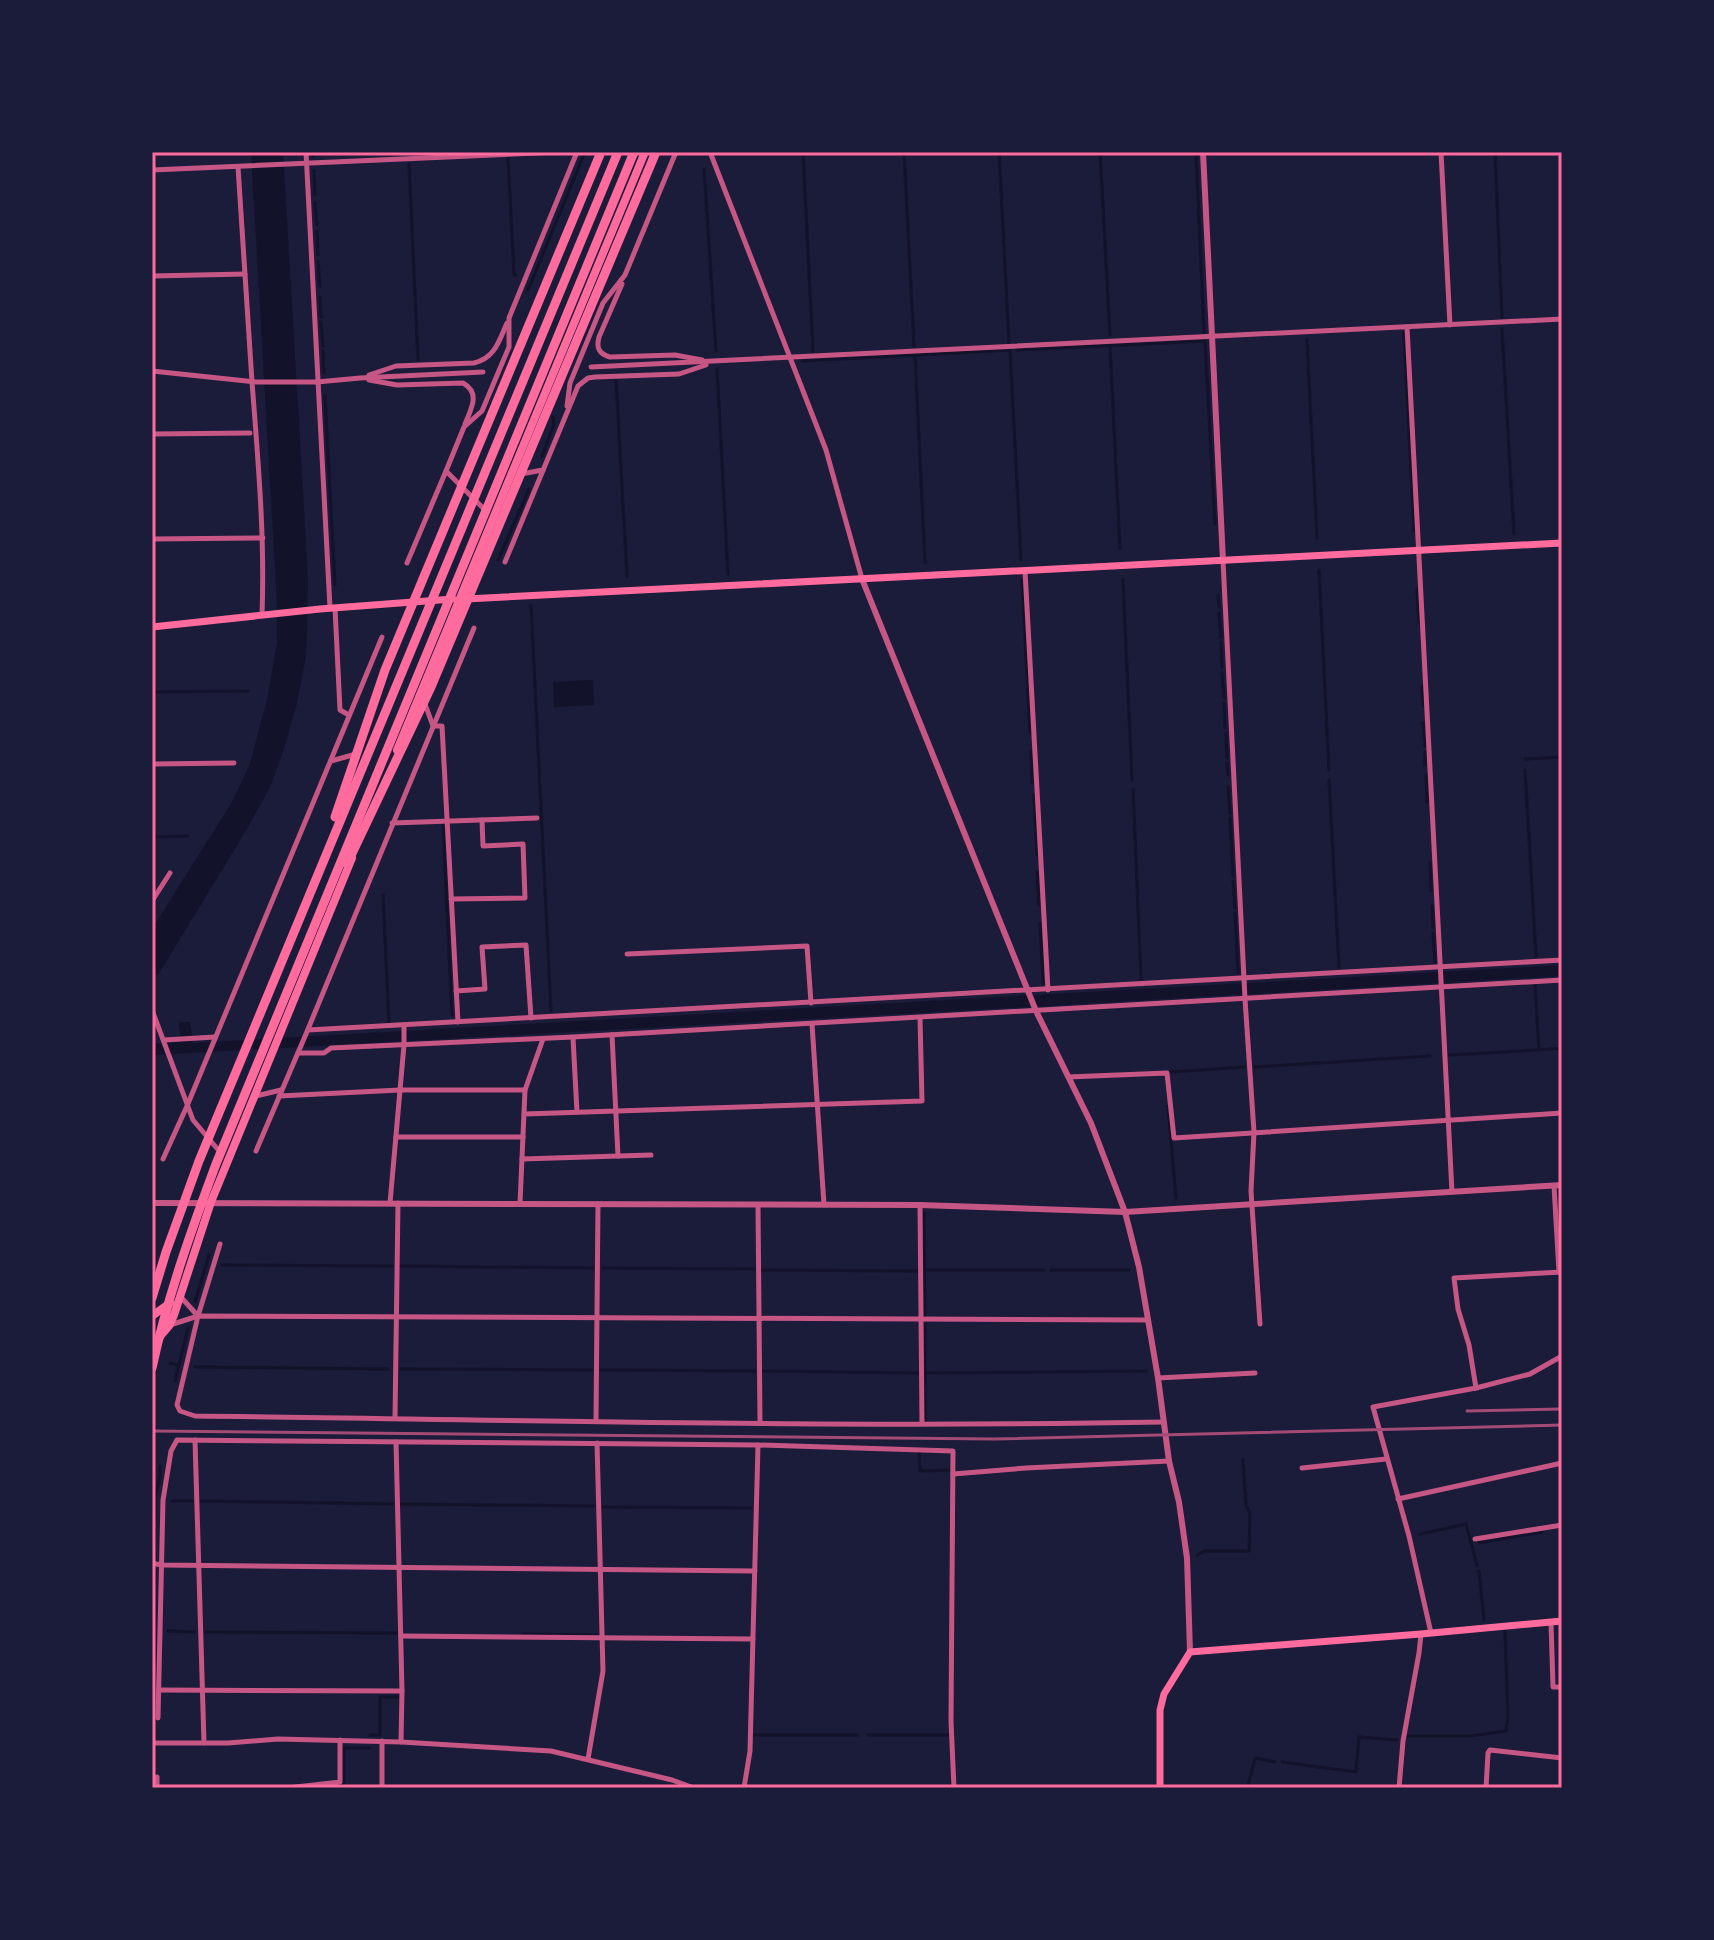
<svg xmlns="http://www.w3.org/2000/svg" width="1714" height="1940" viewBox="0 0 1714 1940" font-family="Ubuntu,sans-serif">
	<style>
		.water { fill: #12122b }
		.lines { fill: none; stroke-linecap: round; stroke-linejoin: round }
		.stream { stroke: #12122b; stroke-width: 3 }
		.minor { stroke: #c65784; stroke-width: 5 }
		.tertiary { stroke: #c65784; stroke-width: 6 }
		.secondary { stroke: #ff6b9d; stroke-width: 7 }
		.trunk { stroke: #ff6b9d; stroke-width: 8 }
		.motorway { stroke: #ff6b9d; stroke-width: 9 }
		.rail { stroke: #a44b75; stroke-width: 3 }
		.neatline { fill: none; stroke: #ff6b9d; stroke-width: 3 }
	</style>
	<rect width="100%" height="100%" fill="#1b1b3a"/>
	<g class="water">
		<path d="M 251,152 L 283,152 L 306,542 L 308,585 L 306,656 L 297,703 L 284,749 L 270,787 L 244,834 L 158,975 L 152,973 L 152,929 L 232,802 L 250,764 L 268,695 L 277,643 L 277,604 Z"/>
		<path d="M 593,680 L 594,705 L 554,707 L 553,682 Z"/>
		<path d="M 1562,965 L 1562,976 L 1044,1006 L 152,1055 L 152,1044 L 181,1042 L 179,1022 L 190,1022 L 193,1043 Z"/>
	</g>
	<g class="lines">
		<g class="stream">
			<path d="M 313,152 L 313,156"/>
			<path d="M 408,152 L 408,154"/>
			<path d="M 803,152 L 813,352"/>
			<path d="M 904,152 L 914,346"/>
			<path d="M 999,152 L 1009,343"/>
			<path d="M 1100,152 L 1110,335"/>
			<path d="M 1196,152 L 1204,333"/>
			<path d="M 1495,152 L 1502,317"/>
			<path d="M 508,157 L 514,275 L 516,275"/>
			<path d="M 409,164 L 418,360"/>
			<path d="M 704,169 L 716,351"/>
			<path d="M 314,171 L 315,195"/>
			<path d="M 315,203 L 317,225"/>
			<path d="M 317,231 L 318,255"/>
			<path d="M 318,261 L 320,286"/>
			<path d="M 528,290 L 585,152"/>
			<path d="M 320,297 L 321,317"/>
			<path d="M 321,322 L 323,346"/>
			<path d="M 1502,329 L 1514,534"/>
			<path d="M 1404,333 L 1414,531"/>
			<path d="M 1307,340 L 1317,538"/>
			<path d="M 1110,346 L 1120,549"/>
			<path d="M 1017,350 L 1205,341 L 1215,524"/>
			<path d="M 323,351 L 324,373"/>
			<path d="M 915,355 L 925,563"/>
			<path d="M 802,361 L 1010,350 L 1021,560"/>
			<path d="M 717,369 L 728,574"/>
			<path d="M 616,380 L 627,576"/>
			<path d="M 325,396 L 335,585"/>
			<path d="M 542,456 L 554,424 L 553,417"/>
			<path d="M 498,560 L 529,489"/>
			<path d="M 1319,570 L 1329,770"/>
			<path d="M 1022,580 L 1030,733"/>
			<path d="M 1123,580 L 1132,780"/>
			<path d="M 1417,589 L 1419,623"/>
			<path d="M 1218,595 L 1219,607"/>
			<path d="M 531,605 L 551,1011"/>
			<path d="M 1219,613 L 1221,637"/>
			<path d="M 1221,642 L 1222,667"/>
			<path d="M 1222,673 L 1224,698"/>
			<path d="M 1422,686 L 1423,706"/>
			<path d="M 152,692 L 248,691"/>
			<path d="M 1224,703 L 1225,728"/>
			<path d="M 1423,723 L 1425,746"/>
			<path d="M 1226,733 L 1227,758"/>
			<path d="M 1031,751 L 1032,783"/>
			<path d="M 1425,752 L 1425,765"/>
			<path d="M 1525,759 L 1562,757"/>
			<path d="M 1227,763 L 1228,775"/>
			<path d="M 1525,770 L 1536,956"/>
			<path d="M 1426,775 L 1427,802"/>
			<path d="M 1329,780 L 1339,967"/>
			<path d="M 1228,787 L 1230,813"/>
			<path d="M 1133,789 L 1141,979"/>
			<path d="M 1034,795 L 1037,855"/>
			<path d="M 1230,818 L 1233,876"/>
			<path d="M 443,825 L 452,1015"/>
			<path d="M 152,837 L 188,836"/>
			<path d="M 1430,863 L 1431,891"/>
			<path d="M 1037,872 L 1039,905"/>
			<path d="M 1233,881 L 1235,908"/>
			<path d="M 383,895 L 389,1023"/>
			<path d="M 1432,906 L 1433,928"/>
			<path d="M 1235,913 L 1238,973"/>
			<path d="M 1040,923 L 1043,983"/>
			<path d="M 1433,933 L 1434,947"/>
			<path d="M 1434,950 L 1435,962"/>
			<path d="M 1539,1050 L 1562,1048"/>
			<path d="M 1449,1055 L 1539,1050 L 1535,985"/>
			<path d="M 1255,1067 L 1430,1056"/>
			<path d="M 1171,1072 L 1244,1067"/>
			<path d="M 1168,1106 L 1176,1198"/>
			<path d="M 924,1213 L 925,1316"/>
			<path d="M 222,1265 L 392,1266"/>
			<path d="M 400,1266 L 594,1268"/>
			<path d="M 603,1268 L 755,1269"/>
			<path d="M 762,1270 L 918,1271"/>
			<path d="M 925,1270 L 1044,1270"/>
			<path d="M 1051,1270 L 1129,1270"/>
			<path d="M 195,1302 L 209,1255"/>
			<path d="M 925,1324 L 925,1420"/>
			<path d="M 170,1363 L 179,1365"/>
			<path d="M 195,1367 L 388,1369"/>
			<path d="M 401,1369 L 592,1370"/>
			<path d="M 601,1370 L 755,1371"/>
			<path d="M 763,1371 L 918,1373"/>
			<path d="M 924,1373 L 1147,1371"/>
			<path d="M 175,1381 L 188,1328"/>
			<path d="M 919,1452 L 920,1471 L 949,1470"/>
			<path d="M 172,1501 L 192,1501"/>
			<path d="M 201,1501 L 392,1504"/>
			<path d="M 401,1504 L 594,1506"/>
			<path d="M 603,1507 L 751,1508"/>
			<path d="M 1420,1534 L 1466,1524 L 1477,1565"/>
			<path d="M 1479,1543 L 1542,1532"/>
			<path d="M 154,1555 L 155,1497 L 160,1477 L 160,1466"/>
			<path d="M 1197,1555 L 1205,1551 L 1249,1551 L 1250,1513 L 1246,1505 L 1243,1460"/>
			<path d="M 1479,1571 L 1484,1620"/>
			<path d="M 152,1599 L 153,1576"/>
			<path d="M 168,1631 L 194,1632"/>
			<path d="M 206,1632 L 397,1633"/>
			<path d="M 523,1634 L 596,1635"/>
			<path d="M 370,1735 L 380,1735 L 380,1697 L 398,1697"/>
			<path d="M 754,1735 L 858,1735"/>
			<path d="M 868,1735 L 948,1735"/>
			<path d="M 1408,1736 L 1471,1736 L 1506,1731 L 1508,1716 L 1505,1631"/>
			<path d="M 1282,1762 L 1356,1772 L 1359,1737 L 1397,1740"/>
			<path d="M 1248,1786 L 1255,1758 L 1275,1762"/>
			<path d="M 344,1788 L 344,1748 L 370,1748"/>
		</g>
		<g class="minor">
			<path d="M 306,152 L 330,608"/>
			<path d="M 710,152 L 826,450 L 862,579"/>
			<path d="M 1441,152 L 1450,325"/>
			<path d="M 238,167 C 243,239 247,310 252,382 C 258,460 265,537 262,615"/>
			<path d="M 152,170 L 558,152"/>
			<path d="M 152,276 L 245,274"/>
			<path d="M 622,284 L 599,337 C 596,348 599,354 610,357 L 675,355 L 702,360"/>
			<path d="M 1407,327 L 1452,1192"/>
			<path d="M 591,367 L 1562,319"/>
			<path d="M 152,371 L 256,382 L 317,382 L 360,378 L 483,372"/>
			<path d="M 369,375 L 396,366 L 474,363 C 495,358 499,341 507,323"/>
			<path d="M 369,380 L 397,385 L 463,383 C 481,393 471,409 465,424"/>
			<path d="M 567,406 L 570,383 L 603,303 L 625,275 L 676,152"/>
			<path d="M 152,434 L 250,433"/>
			<path d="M 521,474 L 543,470"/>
			<path d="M 487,512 L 446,471 L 464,427 L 482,411 L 509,347 L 509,318 L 577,152"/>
			<path d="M 152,539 L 263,538"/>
			<path d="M 1223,561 L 1245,999 L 1254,1132 L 1251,1191 L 1260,1324"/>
			<path d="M 505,562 L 578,386 L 588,378 L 595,377 L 679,374 L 706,365"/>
			<path d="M 407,563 L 446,471"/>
			<path d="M 1025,571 L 1048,990"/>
			<path d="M 335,608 L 340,710 L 349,715"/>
			<path d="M 425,704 L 433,726 L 442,726 L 458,1022"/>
			<path d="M 331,761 L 356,754"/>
			<path d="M 152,764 L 234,763"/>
			<path d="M 392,823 L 537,818"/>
			<path d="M 451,899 L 525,898 L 523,844 L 483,846 L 482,820"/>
			<path d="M 152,901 L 170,873"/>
			<path d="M 627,954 L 807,946 L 811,1003"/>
			<path d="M 456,991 L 485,989 L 482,947 L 526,945 L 531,1018"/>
			<path d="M 152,1010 L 193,1120 L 220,1152"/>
			<path d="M 812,1024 L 824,1205"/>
			<path d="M 308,1030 L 1562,960"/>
			<path d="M 612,1035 L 618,1156"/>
			<path d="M 573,1038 L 577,1112"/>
			<path d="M 164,1040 L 215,1037"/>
			<path d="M 298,1053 L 324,1053 L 331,1048 L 573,1037 L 1562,980"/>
			<path d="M 1068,1077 L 1167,1073 L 1174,1138 L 1562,1113"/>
			<path d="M 256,1096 L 281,1090"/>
			<path d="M 279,1096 L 400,1090 L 525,1090"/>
			<path d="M 524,1114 L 922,1101 L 920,1018"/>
			<path d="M 396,1137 L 523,1137"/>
			<path d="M 256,1151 L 306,1034 L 474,628"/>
			<path d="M 163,1159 L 187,1106 L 382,637"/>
			<path d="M 522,1159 L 651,1155"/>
			<path d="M 1554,1186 L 1559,1272"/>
			<path d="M 390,1203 L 404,1045 L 404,1025"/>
			<path d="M 520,1203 L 525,1090 L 543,1039"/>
			<path d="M 758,1205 L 760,1422"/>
			<path d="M 920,1205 L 922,1423"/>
			<path d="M 220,1244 L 198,1316 L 177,1405 L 180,1411 L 195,1416 C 517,1420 841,1428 1164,1422"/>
			<path d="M 180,1296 L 197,1315"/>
			<path d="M 170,1325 L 198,1316 L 1148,1320"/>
			<path d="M 1158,1378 L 1255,1373"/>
			<path d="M 1476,1388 L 1469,1345 L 1458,1309 L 1454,1278 L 1562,1272"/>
			<path d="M 395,1418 L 398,1203"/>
			<path d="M 596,1420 L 598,1204"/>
			<path d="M 195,1440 L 204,1743"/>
			<path d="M 396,1442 L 402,1691 L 401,1742"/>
			<path d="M 1302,1468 L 1386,1459"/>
			<path d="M 953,1474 L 1026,1468 L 1169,1461"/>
			<path d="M 1398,1499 L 1562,1463"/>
			<path d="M 1475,1539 L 1562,1525"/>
			<path d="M 152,1563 L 161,1565 L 755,1571"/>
			<path d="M 1551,1622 L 1553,1687 L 1562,1687"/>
			<path d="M 1431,1633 L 1409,1536 L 1373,1407 L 1476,1388 L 1530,1374 L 1562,1356"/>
			<path d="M 401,1636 L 753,1639"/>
			<path d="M 159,1690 L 402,1691"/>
			<path d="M 158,1718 L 163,1500 L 171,1451 L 177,1440 L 758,1445 L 953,1451 L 951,1721 L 954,1788"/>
			<path d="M 152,1743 L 228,1743 L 278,1739 L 401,1742 L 551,1751 L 672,1780 L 694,1788"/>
			<path d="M 588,1759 L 603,1671 L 597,1443"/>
			<path d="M 157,1788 L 157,1777"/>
			<path d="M 287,1788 L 340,1782 L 340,1740"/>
			<path d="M 382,1788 L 382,1741"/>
			<path d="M 744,1788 L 750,1751 L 758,1445"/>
			<path d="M 1399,1788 L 1403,1741 L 1419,1653 L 1421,1634"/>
			<path d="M 1486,1788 L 1488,1753 L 1490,1750 L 1562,1758"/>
		</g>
		<g class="tertiary">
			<path d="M 1203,152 L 1223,561"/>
			<path d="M 862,579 L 1036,1011 L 1091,1123 L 1125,1212 L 1139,1267 L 1158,1378 L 1169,1461 L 1179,1502 L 1187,1558 L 1190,1652"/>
			<path d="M 152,1203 L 920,1205 L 1125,1212 L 1562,1185"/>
		</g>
		<g class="secondary">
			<path d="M 466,599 L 1562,543"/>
			<path d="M 152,627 L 320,609 L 453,599"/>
			<path d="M 1160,1788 L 1160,1710 L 1164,1694 L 1190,1652 L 1421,1634 L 1562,1621"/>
		</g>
		<g class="trunk">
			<path d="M 397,750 L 645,152"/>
			<path d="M 152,1316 L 170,1303"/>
			<path d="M 152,1346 L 169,1326 L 174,1315 L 211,1202 L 352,858"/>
		</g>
		<g class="motorway">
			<path d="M 335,817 L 385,670 L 601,152"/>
			<path d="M 347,864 L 431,687 L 656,152"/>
			<path d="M 152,1298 L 166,1252 L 199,1161 L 618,152"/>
			<path d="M 152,1368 C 167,1298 191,1231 216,1164 L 634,152"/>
		</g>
		<g class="rail">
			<path d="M 1467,1411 L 1562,1409"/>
			<path d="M 152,1431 L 994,1439 L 1562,1425"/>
		</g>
	</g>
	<rect width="1714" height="1940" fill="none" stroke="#1b1b3a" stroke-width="308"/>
	<rect x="154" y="154" width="1406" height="1632" class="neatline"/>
</svg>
